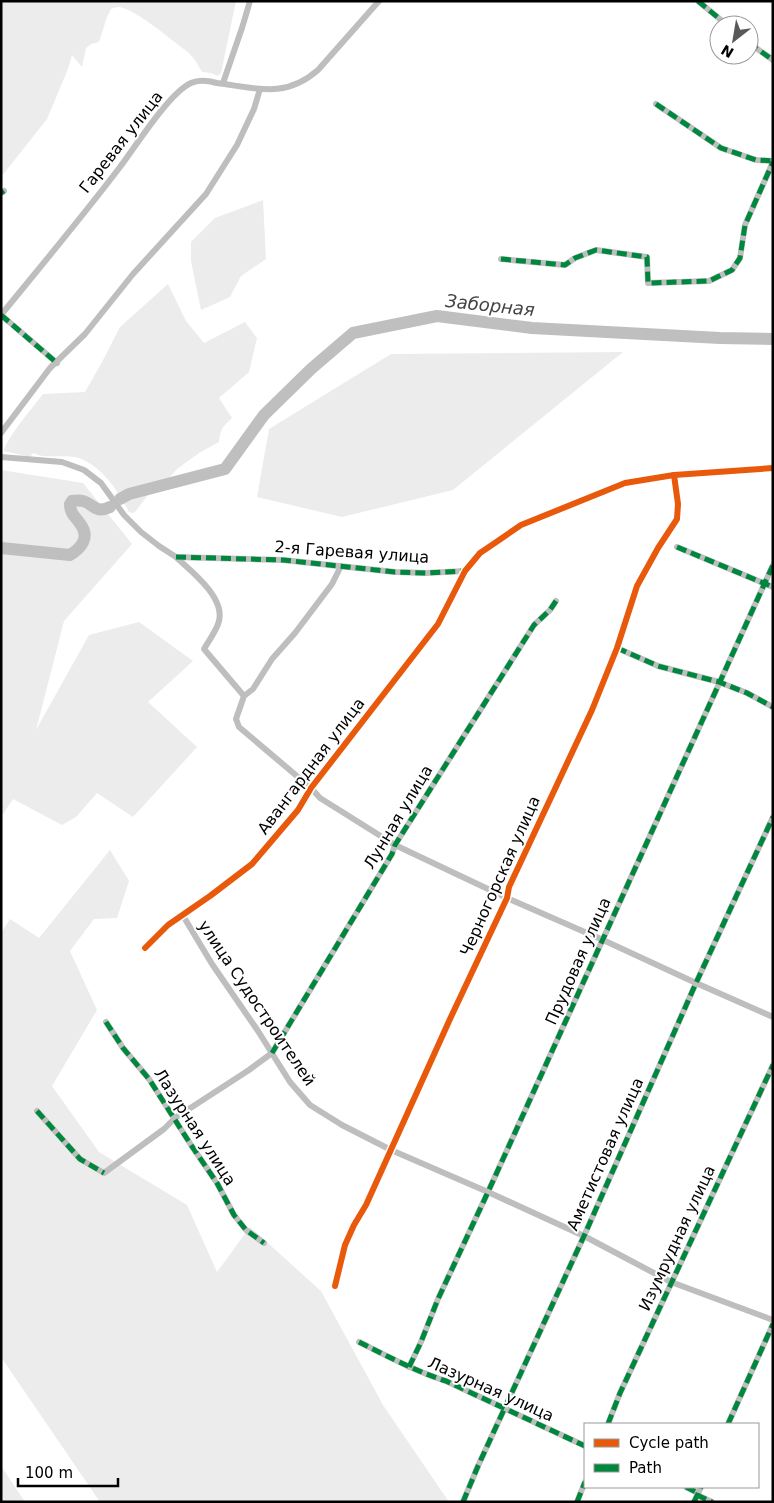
<svg xmlns="http://www.w3.org/2000/svg" width="774" height="1503" viewBox="0 0 774 1503" font-family="'DejaVu Sans',sans-serif">
	<style>
		.green { fill: #ececec }
		.lines { fill: none; stroke-linecap: round; stroke-linejoin: round }
		.river { stroke: #bfbfbf; stroke-width: 12 }
		.street { stroke: #bebebe; stroke-width: 6 }
		.quiet { stroke: #00873e; stroke-width: 5; stroke-dasharray: 10 5; stroke-linecap: butt }
		.cycleway-casing { stroke: #fff; stroke-width: 9 }
		.cycleway { stroke: #e8590c; stroke-width: 6 }
		.labels { text-anchor: middle; dominant-baseline: central; stroke-width: 4; stroke-linejoin: round; paint-order: stroke }
		.street-label { font-size: 16px; fill: #000; stroke: #fff }
		.water-label { font-size: 18px; font-style: italic; fill: #444; stroke: #fff }
	</style>
	<rect width="100%" height="100%" fill="#fff"/>
	<g class="green">
		<path d="M 1,1 L 236,1 L 221,73 L 218,76 L 211,73 L 202,72 L 195,60 L 188,52 C 171,40 142,14 123,8 C 118,6 116,7 111,9 L 107,17 L 99,42 L 91,44 L 86,48 L 82,67 L 72,55 L 68,69 L 47,119 L 1,177 Z"/>
		<path d="M 263,200 L 266,259 L 241,276 L 230,297 L 201,310 L 191,261 L 191,242 L 215,218 Z"/>
		<path d="M 168,284 L 186,321 L 204,343 L 245,322 L 257,338 L 249,372 L 219,398 L 232,418 C 223,426 220,430 219,442 L 199,453 L 177,469 L 159,489 L 148,495 L 135,512 L 132,513 L 129,512 C 118,491 103,467 79,458 C 69,455 55,457 44,456 C 40,456 37,454 33,453 L 30,457 L 4,451 C 6,438 34,406 43,394 L 85,392 L 102,362 L 120,327 Z"/>
		<path d="M 623,352 L 453,490 L 342,517 L 257,497 L 269,429 L 391,354 Z"/>
		<path d="M 1,470 L 83,483 L 132,544 L 64,621 L 36,730 L 89,635 L 139,622 L 193,661 L 148,702 L 197,747 L 133,817 L 97,793 L 76,817 L 62,825 L 13,799 L 1,817 Z"/>
		<path d="M 110,850 L 129,881 L 117,918 L 94,919 L 70,951 L 97,1010 L 52,1086 L 99,1152 L 187,1205 L 217,1272 L 250,1227 L 321,1291 L 383,1405 L 449,1502 L 100,1502 L 1,1357 L 1,933 L 10,919 L 39,938 Z"/>
		<path d="M 1,1466 L 25,1502 L 1,1502 Z"/>
	</g>
	<g class="lines">
		<g class="river">
			<path d="M 120,499 L 129,494 L 225,469 L 264,415 L 311,369 L 353,333 L 437,316 L 532,328 L 720,338 L 773,339"/>
			<path d="M 1,548 L 70,555 C 81,548 90,538 81,525 C 76,517 70,514 70,504 L 72,501 C 94,497 91,516 110,507"/>
		</g>
		<g class="street">
			<path d="M 698,1 L 727,25"/>
			<path d="M 749,43 L 773,60"/>
			<path d="M 223,83 L 242,28 L 250,1"/>
			<path d="M 656,104 L 721,148 L 756,160 L 773,161"/>
			<path d="M 1,193 L 4,191"/>
			<path d="M 501,259 L 565,265 L 575,258 L 596,250 L 647,257 L 648,283 L 709,281 L 732,270 L 740,258 L 745,225 L 773,162"/>
			<path d="M 1,315 C 41,266 82,217 120,167 C 136,146 169,93 191,83 C 199,79 210,81 217,83 C 256,88 285,99 318,70 L 379,1"/>
			<path d="M 1,315 L 57,363"/>
			<path d="M 1,433 L 50,368 L 85,334 L 133,274 L 206,194 L 237,145 L 254,109 L 260,89"/>
			<path d="M 1,457 L 62,462 L 84,470 L 101,483 L 124,515 L 141,532 L 159,546 L 176,557 L 283,560 L 395,572 L 426,573 L 465,571"/>
			<path d="M 677,547 L 773,587"/>
			<path d="M 176,557 C 191,571 225,597 219,621 C 217,630 209,640 204,649 L 244,696"/>
			<path d="M 617,648 L 658,666 L 719,682 L 747,693 L 773,707"/>
			<path d="M 244,696 L 236,719 L 239,727 L 311,788 L 320,798 L 395,845 L 507,898 L 603,940 L 696,983 L 773,1017"/>
			<path d="M 244,696 L 253,689 L 272,659 L 295,633 L 332,584 L 341,566"/>
			<path d="M 182,914 L 212,964 L 258,1031 L 290,1082 L 310,1105 L 342,1125 L 391,1150 L 488,1192 L 584,1236 L 671,1282 L 773,1320"/>
			<path d="M 145,948 L 168,925 L 210,896 L 252,864 L 298,810 L 311,788 L 438,624 L 465,571 L 480,553 L 486,549 L 521,525 L 625,483 L 674,475 L 773,468"/>
			<path d="M 106,1022 L 123,1048 L 149,1079 L 191,1145 L 217,1183 L 234,1215 L 246,1230 L 264,1243"/>
			<path d="M 37,1111 L 80,1159 L 104,1173 L 164,1129 L 175,1118 L 249,1070 L 272,1053 L 392,854 L 395,845 L 534,625 L 550,610 L 556,601"/>
			<path d="M 335,1286 L 345,1245 L 354,1225 L 366,1205 L 450,1019 L 507,898 L 509,887 L 592,710 L 617,648 L 637,586 L 658,548 L 677,519 L 678,504 L 674,475"/>
			<path d="M 359,1342 C 387,1356 415,1371 446,1381 L 585,1446"/>
			<path d="M 409,1367 L 421,1342 L 438,1299 L 488,1192 L 773,565"/>
			<path d="M 608,1424 L 620,1393 L 773,1065"/>
			<path d="M 728,1424 L 773,1324"/>
			<path d="M 686,1487 L 698,1493"/>
			<path d="M 697,1495 L 712,1502"/>
			<path d="M 463,1502 L 478,1466 L 584,1236 L 696,983 L 773,817"/>
			<path d="M 577,1502 L 585,1482"/>
			<path d="M 694,1502 L 701,1487"/>
		</g>
		<g class="quiet">
			<path d="M 698,1 L 727,25"/>
			<path d="M 749,43 L 773,60"/>
			<path d="M 656,104 L 721,148 L 756,160 L 773,161"/>
			<path d="M 1,193 L 4,191"/>
			<path d="M 501,259 L 565,265 L 575,258 L 596,250 L 647,257 L 648,283 L 709,281 L 732,270 L 740,258 L 745,225 L 773,162"/>
			<path d="M 1,315 L 57,363"/>
			<path d="M 677,547 L 773,587"/>
			<path d="M 176,557 L 283,560 L 395,572 L 426,573 L 465,571"/>
			<path d="M 617,648 L 658,666 L 719,682 L 747,693 L 773,707"/>
			<path d="M 106,1022 L 123,1048 L 149,1079 L 191,1145 L 217,1183 L 234,1215 L 246,1230 L 264,1243"/>
			<path d="M 272,1053 L 392,854 L 395,845 L 534,625 L 550,610 L 556,601"/>
			<path d="M 37,1111 L 80,1159 L 104,1173"/>
			<path d="M 359,1342 C 387,1356 415,1371 446,1381 L 585,1446"/>
			<path d="M 409,1367 L 421,1342 L 438,1299 L 488,1192 L 773,565"/>
			<path d="M 608,1424 L 620,1393 L 773,1065"/>
			<path d="M 728,1424 L 773,1324"/>
			<path d="M 686,1487 L 698,1493"/>
			<path d="M 697,1495 L 712,1502"/>
			<path d="M 463,1502 L 478,1466 L 584,1236 L 696,983 L 773,817"/>
			<path d="M 577,1502 L 585,1482"/>
			<path d="M 694,1502 L 701,1487"/>
		</g>
		<g class="cycleway-casing">
			<g id="cycleway">
				<path d="M 145,948 L 168,925 L 210,896 L 252,864 L 298,810 L 311,788 L 438,624 L 465,571 L 480,553 L 486,549 L 521,525 L 625,483 L 674,475 L 773,468"/>
				<path d="M 335,1286 L 345,1245 L 354,1225 L 366,1205 L 450,1019 L 507,898 L 509,887 L 592,710 L 617,648 L 637,586 L 658,548 L 677,519 L 678,504 L 674,475"/>
			</g>
		</g>
		<use href="#cycleway" class="cycleway"/>
	</g>
	<g class="labels">
		<g class="street-label">
			<text transform="translate(121 142) rotate(-52)">Гаревая улица</text>
			<text transform="translate(352 552) rotate(4)">2-я Гаревая улица</text>
			<text transform="translate(311 766) rotate(-53)">Авангардная улица</text>
			<text transform="translate(398 817) rotate(-59)">Лунная улица</text>
			<text transform="translate(500 876) rotate(-66)">Черногорская улица</text>
			<text transform="translate(578 961) rotate(-66)">Прудовая улица</text>
			<text transform="translate(257 1003) rotate(56)">улица Судостроителей</text>
			<text transform="translate(195 1127) rotate(57)">Лазурная улица</text>
			<text transform="translate(605 1154) rotate(-66)">Аметистовая улица</text>
			<text transform="translate(677 1238) rotate(-65)">Изумрудная улица</text>
			<text transform="translate(491 1389) rotate(24)">Лазурная улица</text>
		</g>
		<g class="water-label">
			<text transform="translate(490 305) rotate(6)">Заборная</text>
		</g>
	</g>
	<rect width="774" height="1503" fill="none" stroke="#000000" stroke-width="5"/>
	<rect x="584" y="1423" width="175" height="65" fill="#ffffff" stroke="#999999"/>
	<rect x="594" y="1439" width="25" height="8" fill="#e8590c" stroke="#999999"/>
	<text x="629" y="1448" font-size="15" fill="#000000">Cycle path</text>
	<rect x="594" y="1464" width="25" height="8" fill="#00873e" stroke="#999999"/>
	<text x="629" y="1473" font-size="15" fill="#000000">Path</text>
	<g transform="translate(734 40) rotate(211)"><circle r="24" fill="#ffffff" stroke="#999999"/>
	<path d="M0-4L9 19L0 12L-9 19Z" fill="#595959"/>
	<text y="-8" font-size="14" font-weight="bold" text-anchor="middle" fill="#000000">N</text>
	</g>
	<path d="M18 1478v8h100v-8" fill="none" stroke="#000000" stroke-width="2.5"/>
	<text x="25" y="1478" font-size="15" fill="#000000" stroke="#ffffff" stroke-width="4" paint-order="stroke">100 m</text>
</svg>
